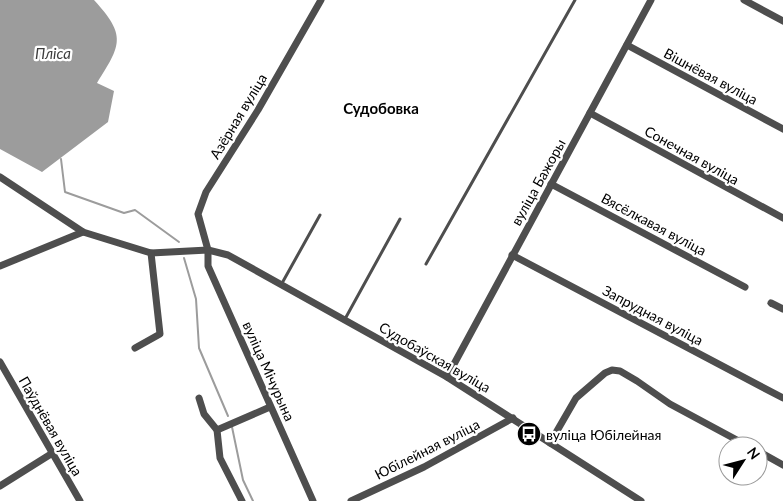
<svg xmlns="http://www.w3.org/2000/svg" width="783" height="501" viewBox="0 0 783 501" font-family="Lato,sans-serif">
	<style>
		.water { fill: #9c9c9c }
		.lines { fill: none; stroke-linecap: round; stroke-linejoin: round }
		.stream { stroke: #9c9c9c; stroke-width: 2 }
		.service { stroke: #4e4e4e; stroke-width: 3 }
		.minor { stroke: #4e4e4e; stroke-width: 7 }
		.labels { text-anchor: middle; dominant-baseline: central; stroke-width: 4.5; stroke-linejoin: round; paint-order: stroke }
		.street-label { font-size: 14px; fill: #000; stroke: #fff }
		.poi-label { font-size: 14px; fill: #000; stroke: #fff; text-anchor: start }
		.water-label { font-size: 15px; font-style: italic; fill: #3d3d3d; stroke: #fff }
		.neighbourhood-label { font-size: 15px; font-weight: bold; fill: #000; stroke: #fff }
	</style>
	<rect width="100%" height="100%" fill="#fff"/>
	<path class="water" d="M 0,0 L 94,0 C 127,36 121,45 97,83 L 114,91 L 108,122 L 42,172 L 0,149 Z"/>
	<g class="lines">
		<g class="stream">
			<path d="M 61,159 L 65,192 L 124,213 L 135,210 L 179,242"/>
			<path d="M 184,258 L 196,299 L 199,348 L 228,416"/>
			<path d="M 232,427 L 243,480 L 253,501"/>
		</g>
		<g class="service">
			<path d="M 426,264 L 575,0"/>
			<path d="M 281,285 L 320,215"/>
			<path d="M 345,319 L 400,219"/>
		</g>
		<g class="minor">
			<path d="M 744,0 L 783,21"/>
			<path d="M 627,45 L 783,129"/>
			<path d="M 590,113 L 783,218"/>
			<path d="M 0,177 L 83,232 L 151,253 L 208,250 L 228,255 L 447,377 L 641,501"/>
			<path d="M 551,184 L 745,287"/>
			<path d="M 512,255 L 783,398"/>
			<path d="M 0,266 L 83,232"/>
			<path d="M 771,303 L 783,309"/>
			<path d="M 135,348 L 160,334 L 151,253"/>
			<path d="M 0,362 L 80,501"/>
			<path d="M 447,377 L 651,0"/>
			<path d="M 199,398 L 204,414 L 217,430 L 220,458 L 242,501"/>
			<path d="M 217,430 L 270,407"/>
			<path d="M 550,443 L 576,398 L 605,373 L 612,370 L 620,371 L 637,381 L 670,404 L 748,446"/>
			<path d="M 758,451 L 783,465"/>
			<path d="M 0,486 L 51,454"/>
			<path d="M 313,501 L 208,266 L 208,250 L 198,214 L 206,192 L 258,110 L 321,0"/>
			<path d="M 351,501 L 424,467 L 513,418"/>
		</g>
	</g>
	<defs>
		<g id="bus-disc" transform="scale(1.25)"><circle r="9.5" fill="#000" stroke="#fff"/><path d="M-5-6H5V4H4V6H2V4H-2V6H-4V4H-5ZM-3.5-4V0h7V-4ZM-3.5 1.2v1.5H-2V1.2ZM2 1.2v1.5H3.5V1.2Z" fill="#fff"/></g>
	</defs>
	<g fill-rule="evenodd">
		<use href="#bus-disc" x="529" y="434"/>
	</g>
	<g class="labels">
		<g class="street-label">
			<text transform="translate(711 76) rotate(28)">Вішнёвая вуліца</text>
			<text transform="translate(238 116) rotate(-59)">Азёрная вуліца</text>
			<text transform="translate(692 155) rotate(29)">Сонечная вуліца</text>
			<text transform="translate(538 182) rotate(-61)">вуліца Бажоры</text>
			<text transform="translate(654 224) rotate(28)">Вясёлкавая вуліца</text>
			<text transform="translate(653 315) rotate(28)">Запрудная вуліца</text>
			<text transform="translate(435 357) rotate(30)">Судобаўская вуліца</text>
			<text transform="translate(269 371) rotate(66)">вуліца Мічурына</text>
			<text transform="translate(51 426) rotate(60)">Паўднёвая вуліца</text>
			<text transform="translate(427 449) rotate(-27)">Юбілейная вуліца</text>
		</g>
		<g class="poi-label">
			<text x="546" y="434">вуліца Юбілейная</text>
		</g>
		<g class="water-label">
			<text x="53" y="53">Пліса</text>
		</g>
		<g class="neighbourhood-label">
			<text x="381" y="108">Судобовка</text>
		</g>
	</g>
	<g transform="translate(743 461) rotate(54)"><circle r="24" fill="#ffffff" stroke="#999999"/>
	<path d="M0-4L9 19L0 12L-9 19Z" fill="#000000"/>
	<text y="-8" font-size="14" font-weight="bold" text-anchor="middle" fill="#000000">N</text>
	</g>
</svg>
